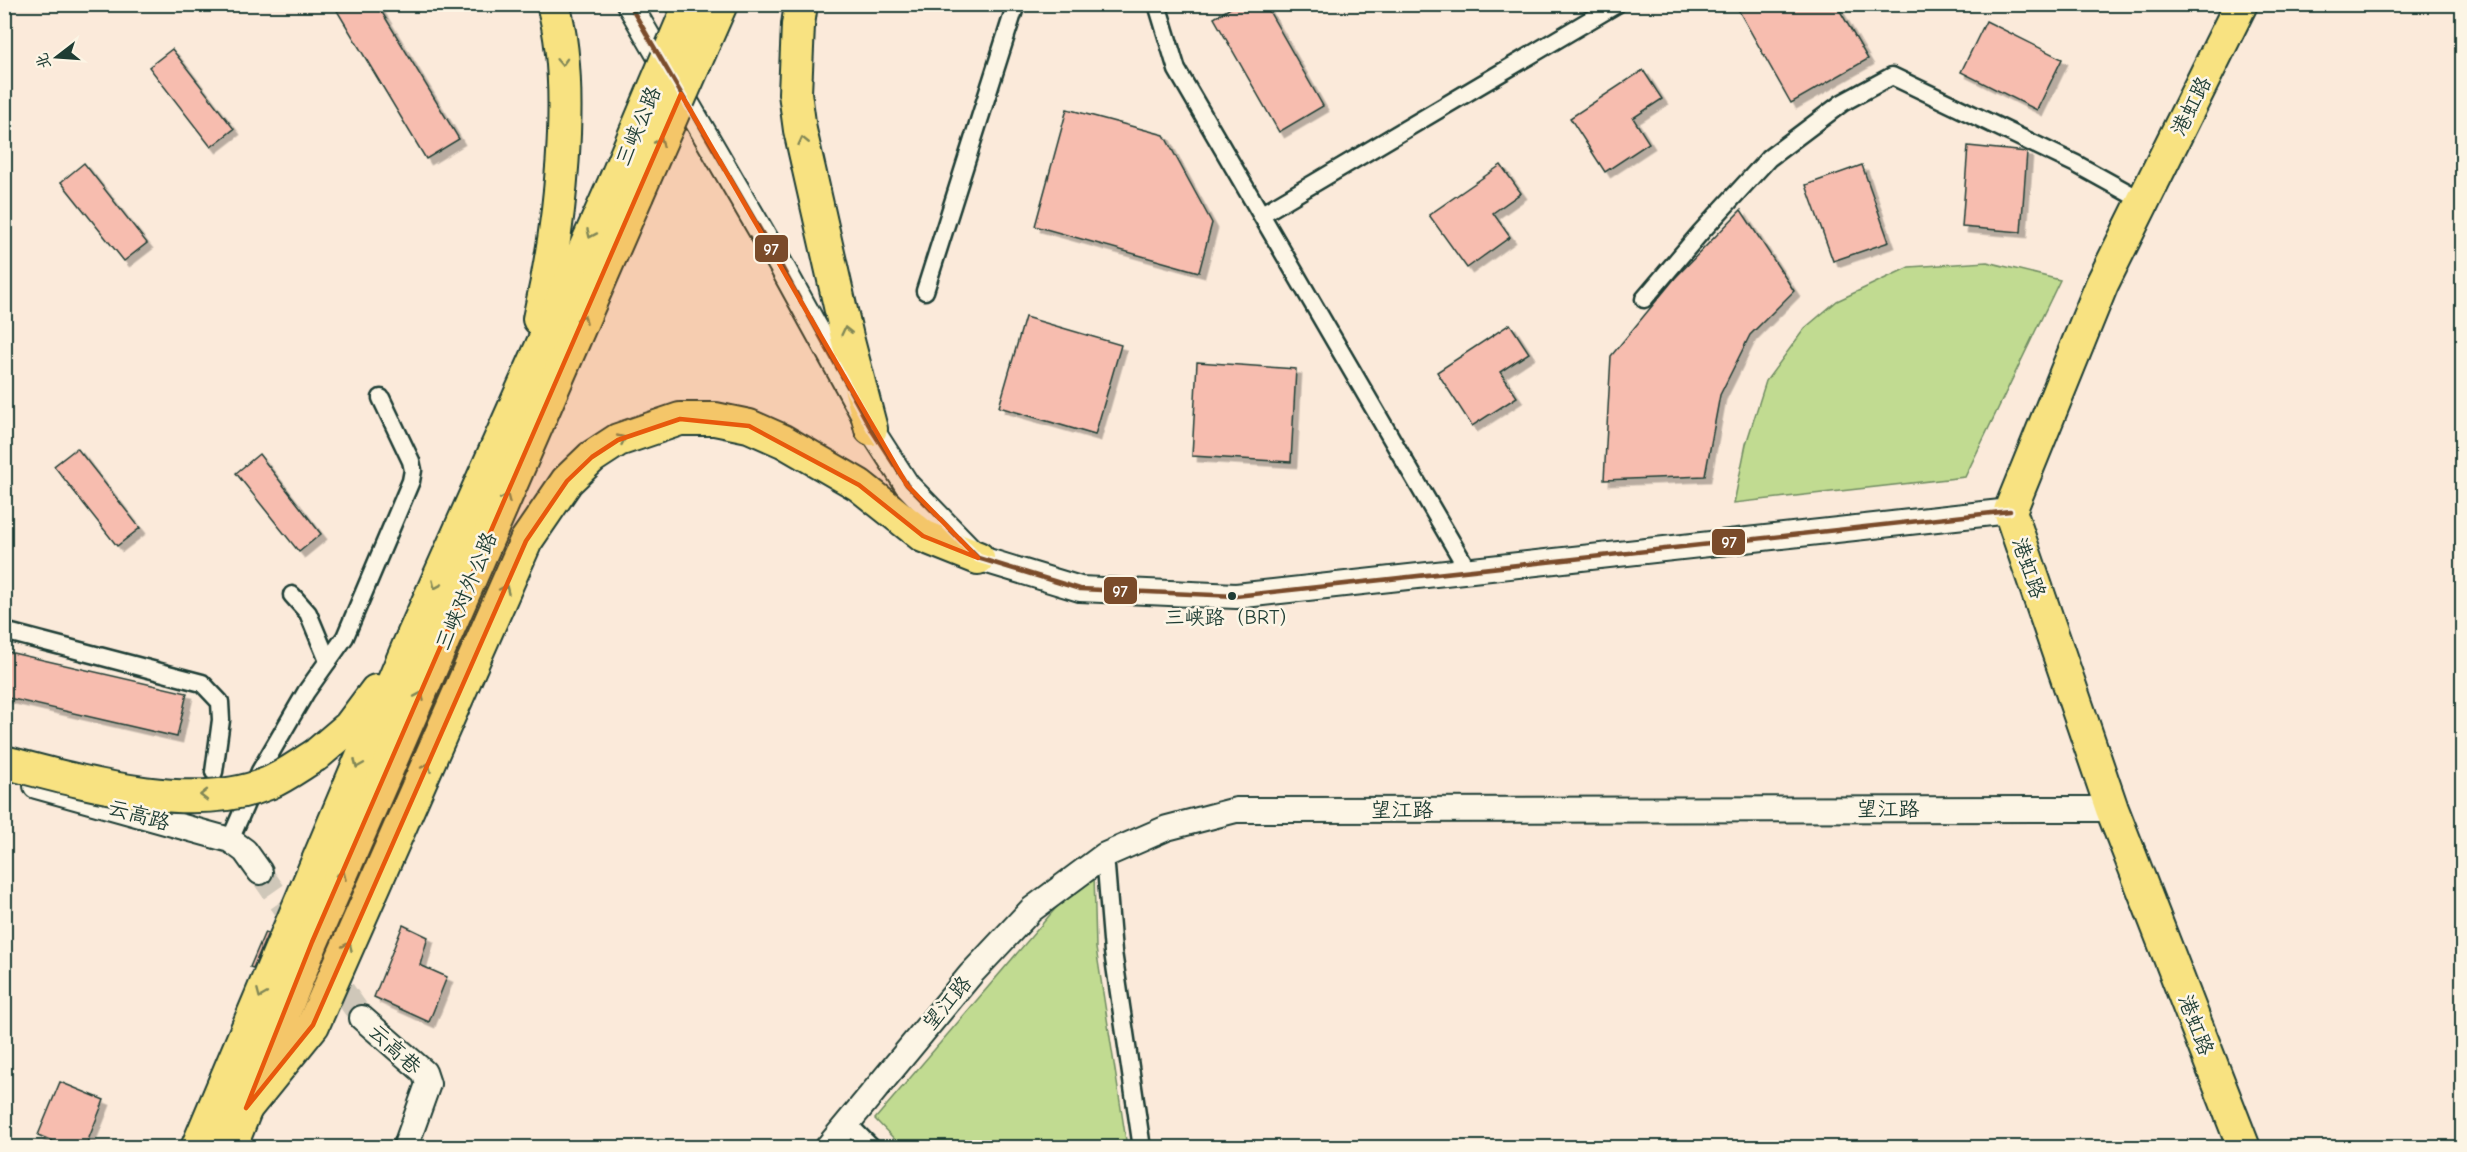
<svg xmlns="http://www.w3.org/2000/svg" width="2467" height="1152" viewBox="0 0 2467 1152" font-family="'Comic Neue','LXGW WenKai TC',sans-serif">
	<style>
		.green { fill: #c1db91; stroke: #708c62; stroke-width: 1.5 }
		.building { fill: #f7bdaf; stroke: #1f3d34; stroke-width: 1.5; filter: url(#shadow) }
		.lines { fill: none; stroke-linecap: round; stroke-linejoin: round }
		.secondary-tunnel { stroke: #cfc7b9; stroke-width: 24; stroke-dasharray: 24 12; stroke-linecap: butt }
		.street-casing { stroke: #1f3d34; stroke-width: 21 }
		.secondary-casing { stroke: #1f3d34; stroke-width: 28 }
		.highway-casing { stroke: #1f3d34; stroke-width: 36 }
		.street { stroke: #fcf5e5; stroke-width: 16 }
		.secondary { stroke: #fcf5e5; stroke-width: 24 }
		.highway { stroke: #f8e281; stroke-width: 32 }
		.highway-bridge-casing { stroke: #1f3d34; stroke-width: 36; stroke-linecap: butt }
		.highway-bridge { stroke: #f8e281; stroke-width: 32 }
		.bus-1-casing { stroke: #fcf5e5; stroke-width: 9 }
		.bus-1 { stroke: #7a4b2a; stroke-width: 4.5 }
		.oneway { stroke: #818757 }
		.marked { fill: #e8590c; fill-opacity: 0.2; stroke: #e8590c; stroke-width: 4.5; stroke-linejoin: round }
		.bus-dot { fill: #1f3d34; stroke: #fcf5e5; stroke-width: 2 }
		.labels { text-anchor: middle; dominant-baseline: central; stroke-width: 5; stroke-linejoin: round; paint-order: stroke }
		.bus-label { font-size: 20px; fill: #1f3d34; stroke: #fcf5e5 }
		.street-label { font-size: 21px; fill: #1f3d34; stroke: #fcf5e5 }
		.line-badge { stroke: #fcf5e5; stroke-width: 2 }
		.badge-label { font-size: 16px; text-anchor: middle; font-weight: bold; fill: #fff }
	</style>
	<defs>
		<filter id="shadow"><feDropShadow dx="5.5" dy="5.5" stdDeviation="0" flood-color="#0004"/></filter>
	</defs>
	<rect width="100%" height="100%" fill="#fbeada"/>
	<filter id="ink" filterUnits="userSpaceOnUse"><feTurbulence type="fractalNoise" baseFrequency=".0167" numOctaves="2"/><feDisplacementMap in="SourceGraphic" scale="12" xChannelSelector="R" yChannelSelector="G"/><feConvolveMatrix kernelMatrix="1 2 1 2 8 2 1 2 1" color-interpolation-filters="sRGB"/></filter>
	<g filter="url(#ink)">
		<g class="green">
			<path d="M 1987,262 L 2060,280 L 1965,477 L 1734,503 L 1746,444 L 1766,381 L 1805,328 L 1837,301 L 1909,267 Z"/>
			<path d="M 1094,873 L 1096,948 L 1127,1147 L 902,1147 L 875,1119 L 1085,874 Z"/>
		</g>
		<g class="building">
			<path d="M 333,4 L 377,4 L 459,139 L 426,159 Z"/>
			<path d="M 1237,4 L 1265,4 L 1323,106 L 1279,132 L 1214,18 Z"/>
			<path d="M 1735,4 L 1836,4 L 1868,59 L 1791,103 Z"/>
			<path d="M 1986,21 L 2062,59 L 2037,110 L 1961,72 Z"/>
			<path d="M 172,49 L 234,129 L 211,147 L 149,67 Z"/>
			<path d="M 1643,70 L 1662,99 L 1633,118 L 1649,143 L 1605,172 L 1570,118 Z"/>
			<path d="M 1067,109 L 1164,135 L 1212,223 L 1199,272 L 1035,226 Z"/>
			<path d="M 1968,146 L 2027,152 L 2021,232 L 1962,227 Z"/>
			<path d="M 84,163 L 147,243 L 124,261 L 61,182 Z"/>
			<path d="M 1501,165 L 1521,193 L 1493,213 L 1510,237 L 1467,268 L 1429,215 Z"/>
			<path d="M 1862,165 L 1889,242 L 1833,261 L 1806,185 Z"/>
			<path d="M 1741,210 L 1794,291 L 1750,335 L 1720,395 L 1705,476 L 1604,480 L 1611,356 L 1675,278 Z"/>
			<path d="M 1025,317 L 1121,345 L 1095,435 L 999,407 Z"/>
			<path d="M 1510,324 L 1529,353 L 1500,372 L 1517,397 L 1472,426 L 1437,372 Z"/>
			<path d="M 1197,362 L 1296,369 L 1291,462 L 1192,456 Z"/>
			<path d="M 77,448 L 140,528 L 117,546 L 54,466 Z"/>
			<path d="M 259,454 L 321,534 L 299,552 L 236,473 Z"/>
			<path d="M 4,651 L 187,693 L 177,737 L 4,697 Z"/>
			<path d="M 403,925 L 428,937 L 420,965 L 447,977 L 429,1022 L 374,997 Z"/>
			<path d="M 265,932 L 268,933 L 253,968 L 250,967 Z"/>
			<path d="M 60,1082 L 104,1100 L 85,1148 L 69,1148 L 38,1135 Z"/>
		</g>
		<g class="lines">
			<path class="secondary-tunnel" d="M 260,872 L 362,1018"/>
			<g class="street-casing">
				<g id="street">
					<path d="M 1157,4 L 1177,70 L 1469,572"/>
					<path d="M 1262,214 L 1617,4"/>
					<path d="M 925,291 L 1016,4"/>
					<path d="M 1644,299 L 1701,232 L 1769,158 L 1842,103 L 1892,76 L 2076,164 L 2143,201"/>
					<path d="M 292,595 L 308,613 L 328,661"/>
					<path d="M 4,631 L 202,683 L 220,702 L 221,720 L 214,772"/>
					<path d="M 230,840 L 260,771 L 306,692 L 345,637 L 411,481 L 413,470 L 411,461 L 381,398"/>
					<path d="M 1105,855 L 1113,952 L 1142,1148"/>
					<path d="M 847,1123 L 872,1148"/>
				</g>
			</g>
			<g class="secondary-casing">
				<g id="secondary">
					<path d="M 629,4 L 782,267 L 871,429 L 907,485 L 978,558 L 1080,589 L 1236,596 L 2010,511"/>
					<path d="M 36,786 L 230,840 L 245,851 L 260,872"/>
					<path d="M 362,1018 L 424,1072 L 428,1084 L 405,1148"/>
					<path d="M 827,1148 L 971,974 L 1031,910 L 1105,855 L 1167,828 L 1236,810 L 2112,809"/>
				</g>
			</g>
			<g class="highway-casing">
				<g id="highway">
					<path d="M 801,4 L 798,25 L 795,93 L 800,130 L 847,337 L 871,429"/>
					<path d="M 2241,4 L 2102,284 L 2010,511 L 2112,809 L 2244,1148"/>
					<path d="M 539,319 C 559,233 577,90 553,4"/>
					<path d="M 316,755 L 349,727 L 376,691"/>
					<path d="M 246,1108 L 313,1025 L 526,541 L 567,481 L 592,457 L 618,440 L 680,419 L 715,419 L 749,426 L 783,441 L 859,485 L 923,536 L 978,558"/>
					<path d="M 197,1148 L 408,647 L 615,181"/>
					<path d="M 230,1148 L 312,942 L 637,195"/>
				</g>
			</g>
			<use href="#street" class="street"/>
			<use href="#secondary" class="secondary"/>
			<use href="#highway" class="highway"/>
			<g class="highway-bridge-casing">
				<g id="highway-bridge">
					<path d="M 615,181 L 690,4"/>
					<path d="M 637,195 L 721,4"/>
					<path d="M 4,762 C 81,782 192,815 269,783 C 285,776 301,764 316,755"/>
				</g>
			</g>
			<use href="#highway-bridge" class="highway-bridge"/>
			<g class="bus-1-casing">
				<path id="bus-1" d="M 629,4 L 782,267 L 871,429 L 907,485 L 978,558 L 1080,589 L 1236,596 L 2010,511"/>
			</g>
			<use href="#bus-1" class="bus-1"/>
		</g>
		<defs><path id="oneway-chevron" d="M-2-3.5L2.5 0L-2 3.5" fill="none" stroke-width="1.6" stroke-linecap="round" stroke-linejoin="round" transform="scale(1.5)"/></defs>
		<g class="oneway">
			<use href="#oneway-chevron" transform="translate(562 62) rotate(87)"/>
			<use href="#oneway-chevron" transform="translate(803 141) rotate(-103)"/>
			<use href="#oneway-chevron" transform="translate(660 142) rotate(-66)"/>
			<use href="#oneway-chevron" transform="translate(591 234) rotate(114)"/>
			<use href="#oneway-chevron" transform="translate(583 319) rotate(-67)"/>
			<use href="#oneway-chevron" transform="translate(846 331) rotate(-103)"/>
			<use href="#oneway-chevron" transform="translate(622 439) rotate(-25)"/>
			<use href="#oneway-chevron" transform="translate(506 498) rotate(-67)"/>
			<use href="#oneway-chevron" transform="translate(436 585) rotate(114)"/>
			<use href="#oneway-chevron" transform="translate(505 589) rotate(-66)"/>
			<use href="#oneway-chevron" transform="translate(420 696) rotate(-66)"/>
			<use href="#oneway-chevron" transform="translate(358 764) rotate(113)"/>
			<use href="#oneway-chevron" transform="translate(427 767) rotate(-66)"/>
			<use href="#oneway-chevron" transform="translate(204 795) rotate(-180)"/>
			<use href="#oneway-chevron" transform="translate(342 875) rotate(-66)"/>
			<use href="#oneway-chevron" transform="translate(348 946) rotate(-66)"/>
			<use href="#oneway-chevron" transform="translate(261 994) rotate(113)"/>
		</g>
	</g>
	<path class="marked" d="M 681,94 L 907,485 L 978,558 L 923,536 L 859,485 L 749,426 L 680,419 L 618,440 L 592,457 L 567,481 L 526,541 L 313,1025 L 246,1108 L 312,942 Z"/>
	<circle class="bus-dot" cx="1232" cy="596" r="5"/>
	<g class="labels">
		<g class="bus-label">
			<text x="1232" y="617">三峡路（BRT）</text>
		</g>
		<g class="street-label">
			<text transform="translate(2191 106) rotate(-63)">港虹路</text>
			<text transform="translate(638 126) rotate(-67)">三峡公路</text>
			<text transform="translate(2029 568) rotate(71)">港虹路</text>
			<text transform="translate(466 591) rotate(-67)">三峡对外公路</text>
			<text x="1888" y="809">望江路</text>
			<text x="1402" y="810">望江路</text>
			<text transform="translate(139 815) rotate(16)">云高路</text>
			<text transform="translate(947 1003) rotate(-50)">望江路</text>
			<text transform="translate(2196 1025) rotate(69)">港虹路</text>
			<text transform="translate(395 1049) rotate(43)">云高巷</text>
		</g>
	</g>
	<g class="line-badge">
		<rect x="754" y="234" width="35" height="29" rx="6" fill="#7a4b2a"/>
		<rect x="1711" y="528" width="35" height="28" rx="6" fill="#7a4b2a"/>
		<rect x="1103" y="576" width="35" height="29" rx="6" fill="#7a4b2a"/>
	</g>
	<g class="badge-label">
		<text x="771" y="255">97</text>
		<text x="1729" y="548">97</text>
		<text x="1120" y="597">97</text>
	</g>
	<rect width="2467" height="1152" fill="none" stroke="#fcf5e5" stroke-width="24"/>
	<rect x="12" y="12" width="2443" height="1128" fill="none" stroke="#1f3d34" stroke-width="2" filter="url(#ink)"/>
	<g transform="translate(57 57) rotate(253)" stroke="#fcf5e5" stroke-width="4.5" paint-order="stroke">
	<path d="M0-4.5L10 22L0 15L-10 22Z" fill="#1f3d34"/>
	<text y="-9" font-size="16" font-weight="bold" text-anchor="middle" fill="#1f3d34">北</text>
	</g>
</svg>
